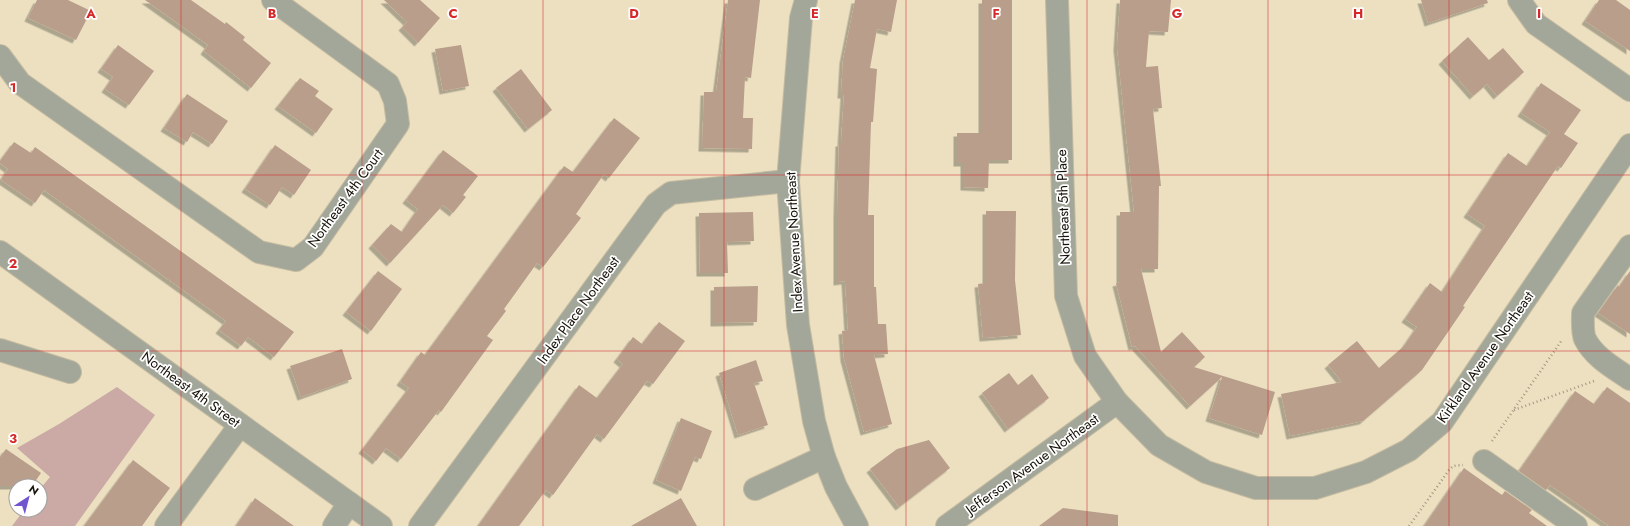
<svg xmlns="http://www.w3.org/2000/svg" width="1630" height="526" viewBox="0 0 1630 526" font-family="Jost,sans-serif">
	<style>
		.green { fill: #cbaaa6 }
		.building { fill: #b99e8b; filter: url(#shadow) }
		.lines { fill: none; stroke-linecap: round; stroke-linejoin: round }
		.minor-casing { stroke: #c5bba0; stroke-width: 24 }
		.path { stroke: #a09780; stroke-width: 2.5; stroke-dasharray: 1 3; stroke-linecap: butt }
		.minor { stroke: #a3a79a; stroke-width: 22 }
		.grid { fill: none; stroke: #d62828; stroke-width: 1; stroke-opacity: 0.55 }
		.labels { text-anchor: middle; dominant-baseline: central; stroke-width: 3.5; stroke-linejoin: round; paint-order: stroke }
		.street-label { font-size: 14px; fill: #161208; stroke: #fff }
		.grid-label { font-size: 13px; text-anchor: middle; font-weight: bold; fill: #d62828; stroke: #fff; stroke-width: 3.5; stroke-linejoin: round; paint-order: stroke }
	</style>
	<defs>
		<filter id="shadow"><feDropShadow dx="-3.5" dy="3.5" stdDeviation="0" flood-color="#0004"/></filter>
	</defs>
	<rect width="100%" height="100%" fill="#ece0c1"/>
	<path class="green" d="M 117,387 L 155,415 L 75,526 L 12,526 L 24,510 L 40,510 L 40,489 L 50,477 L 17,448 L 59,424 Z"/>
	<g class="building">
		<path d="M 37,0 L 68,0 L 91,11 L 76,40 L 28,18 Z"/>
		<path d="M 145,0 L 191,0 L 225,24 L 226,22 L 245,37 L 243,40 L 271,63 L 251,88 L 204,51 L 208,45 Z"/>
		<path d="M 384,0 L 420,0 L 440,18 L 418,43 L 402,27 L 407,22 Z"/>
		<path d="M 728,0 L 760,0 L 751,78 L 745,77 L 743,118 L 753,118 L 752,149 L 702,148 L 704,92 L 716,92 Z"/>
		<path d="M 855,0 L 897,0 L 891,32 L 877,29 L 870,68 L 877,69 L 873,122 L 871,122 L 868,215 L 874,215 L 874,287 L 876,287 L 878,324 L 886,324 L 888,354 L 874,355 L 892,424 L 864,432 L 844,358 L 842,331 L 848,330 L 845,281 L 837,282 L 837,215 L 839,143 L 841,143 L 844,95 L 841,95 L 843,60 Z"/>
		<path d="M 982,0 L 1012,0 L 1012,160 L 989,160 L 988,188 L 964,187 L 964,163 L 957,163 L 957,133 L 982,133 Z"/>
		<path d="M 1120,0 L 1171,0 L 1168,32 L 1149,31 L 1146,67 L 1158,66 L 1162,108 L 1153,109 L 1161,186 L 1159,186 L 1158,269 L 1141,269 L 1161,352 L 1182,332 L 1205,357 L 1194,367 L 1275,392 L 1262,435 L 1209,418 L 1222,377 L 1190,406 L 1135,346 L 1132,347 L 1116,283 L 1120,282 L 1120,212 L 1134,212 L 1117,47 Z"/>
		<path d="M 1421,0 L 1487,0 L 1488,3 L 1428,23 Z"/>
		<path d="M 1599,0 L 1616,0 L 1630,10 L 1630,51 L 1585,21 Z"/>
		<path d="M 1468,37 L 1489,60 L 1503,48 L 1524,72 L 1497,96 L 1487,84 L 1473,96 L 1442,61 Z"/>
		<path d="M 118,45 L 154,71 L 129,105 L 105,89 L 113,77 L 101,69 Z"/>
		<path d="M 461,45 L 469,86 L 443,91 L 435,49 Z"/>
		<path d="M 521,69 L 552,110 L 528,129 L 496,88 Z"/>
		<path d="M 300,78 L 319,91 L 315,96 L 333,109 L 316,133 L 278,106 Z"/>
		<path d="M 1541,83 L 1581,110 L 1564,134 L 1578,143 L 1561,168 L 1558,166 L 1463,306 L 1465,307 L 1422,370 L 1363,421 L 1290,436 L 1281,394 L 1342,382 L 1328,365 L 1357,341 L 1379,368 L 1404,346 L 1417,327 L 1405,319 L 1430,283 L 1442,292 L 1485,226 L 1467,214 L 1508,153 L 1527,166 L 1550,132 L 1521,113 Z"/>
		<path d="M 187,94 L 228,121 L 212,144 L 193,132 L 187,142 L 164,128 Z"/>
		<path d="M 614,118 L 640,138 L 609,178 L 604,174 L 576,214 L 581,218 L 543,267 L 537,263 L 504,309 L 506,311 L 487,336 L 493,340 L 441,412 L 439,410 L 401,459 L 386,448 L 376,461 L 362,450 L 409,388 L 400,382 L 421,352 L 425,355 L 564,166 L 573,172 Z"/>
		<path d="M 14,142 L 31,153 L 35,147 L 294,332 L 274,357 L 248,337 L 241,346 L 219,330 L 226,321 L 44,190 L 35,203 L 1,180 L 8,169 L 0,163 L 0,161 Z"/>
		<path d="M 275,145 L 311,170 L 294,195 L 282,187 L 270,205 L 245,189 Z"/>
		<path d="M 443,150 L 478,176 L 463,195 L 466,197 L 453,213 L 443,205 L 390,263 L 372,245 L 391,224 L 402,232 L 418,209 L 406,200 Z"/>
		<path d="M 986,211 L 1016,211 L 1015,280 L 1021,335 L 983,338 L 978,284 L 986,283 Z"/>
		<path d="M 753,212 L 754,241 L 727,242 L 728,273 L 700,273 L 699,213 Z"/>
		<path d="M 378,271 L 402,289 L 371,331 L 346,312 Z"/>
		<path d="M 1630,271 L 1630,334 L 1598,313 L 1618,285 L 1619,287 Z"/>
		<path d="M 758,286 L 757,322 L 714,323 L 714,287 Z"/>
		<path d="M 659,322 L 685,341 L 653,384 L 647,381 L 604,439 L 597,434 L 553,495 L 546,490 L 519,526 L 478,526 L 579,385 L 597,398 L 623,364 L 617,359 L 633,337 L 642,344 Z"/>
		<path d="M 342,349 L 352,379 L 301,397 L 290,366 Z"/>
		<path d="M 756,360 L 763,381 L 754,383 L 768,425 L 738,435 L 719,373 Z"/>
		<path d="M 1009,373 L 1018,385 L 1032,374 L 1049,398 L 1008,429 L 982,393 Z"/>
		<path d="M 1607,387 L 1630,403 L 1630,526 L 1609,526 L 1550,485 L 1546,490 L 1519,471 L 1575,391 L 1594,404 Z"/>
		<path d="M 681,418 L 712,431 L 701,459 L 695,457 L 681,491 L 656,480 Z"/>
		<path d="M 929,440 L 950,468 L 899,507 L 870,469 L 897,449 Z"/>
		<path d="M 6,449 L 41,473 L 32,486 L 0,486 L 0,457 Z"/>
		<path d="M 133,460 L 170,488 L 152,512 L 142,526 L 84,526 Z"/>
		<path d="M 1464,468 L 1502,495 L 1505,491 L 1532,510 L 1529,513 L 1547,526 L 1424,526 Z"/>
		<path d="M 255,498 L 294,526 L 236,526 Z"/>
		<path d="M 681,498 L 697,526 L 631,526 Z"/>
		<path d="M 1063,508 L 1118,515 L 1118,526 L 1039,526 Z"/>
	</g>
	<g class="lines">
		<g class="minor-casing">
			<g id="minor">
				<path d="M 806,0 L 801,18 L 788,181 L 798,325 L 814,421 L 824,457 L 836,487 L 857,526"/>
				<path d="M 1057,0 L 1066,296 L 1085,356 L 1117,402 L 1159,445 L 1206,472 L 1256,488 L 1315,488 L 1366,472 L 1409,450 L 1442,422 L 1630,145"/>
				<path d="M 1519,0 L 1536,24 L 1630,90"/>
				<path d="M 0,56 L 20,83 L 259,252 L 296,260 L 313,247 L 398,124 L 395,101 L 388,84 L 273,0"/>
				<path d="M 1630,246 L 1583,313 C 1583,321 1582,332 1585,339 C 1594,357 1614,368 1630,379"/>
				<path d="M 0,252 L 381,526"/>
				<path d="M 0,350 L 70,372"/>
				<path d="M 1484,461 L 1576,526"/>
				<path d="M 755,489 L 824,457"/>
				<path d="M 166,526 L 240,425"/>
				<path d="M 334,526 L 349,503"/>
				<path d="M 420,526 L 656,204 L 671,193 L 788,181"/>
				<path d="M 947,526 L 1117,402"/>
			</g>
		</g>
		<g class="path">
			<path d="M 1514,410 L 1594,381"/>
			<path d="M 1492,441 L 1562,340"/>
			<path d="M 1409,526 L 1449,470 L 1453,466 L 1463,465"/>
		</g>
		<use href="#minor" class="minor"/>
	</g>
	<path class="grid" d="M 181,0 L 181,526M 362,0 L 362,526M 543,0 L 543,526M 724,0 L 724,526M 906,0 L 906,526M 1087,0 L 1087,526M 1268,0 L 1268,526M 1449,0 L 1449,526M 0,175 L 1630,175M 0,351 L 1630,351"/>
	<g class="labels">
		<g class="street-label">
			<text transform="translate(345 198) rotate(-54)">Northeast 4th Court</text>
			<text transform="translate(1063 207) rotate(-92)">Northeast 5th Place</text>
			<text transform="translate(794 242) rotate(-93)">Index Avenue Northeast</text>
			<text transform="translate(578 310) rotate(-54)">Index Place Northeast</text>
			<text transform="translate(1485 357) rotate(-55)">Kirkland Avenue Northeast</text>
			<text transform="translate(191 389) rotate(36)">Northeast 4th Street</text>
			<text transform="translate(1032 464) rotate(-36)">Jefferson Avenue Northeast</text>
		</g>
	</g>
	<g class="grid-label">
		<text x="91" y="18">A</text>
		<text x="272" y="18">B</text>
		<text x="453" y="18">C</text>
		<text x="634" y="18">D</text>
		<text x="815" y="18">E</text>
		<text x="996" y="18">F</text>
		<text x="1177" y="18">G</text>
		<text x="1358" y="18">H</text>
		<text x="1539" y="18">I</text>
		<text x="13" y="92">1</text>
		<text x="13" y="268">2</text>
		<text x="13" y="443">3</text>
	</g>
	<g transform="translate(28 498) rotate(36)"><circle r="19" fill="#ffffff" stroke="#a2a09c"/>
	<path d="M0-3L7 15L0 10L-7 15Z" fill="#7155cf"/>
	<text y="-6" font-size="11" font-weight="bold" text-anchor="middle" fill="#161208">N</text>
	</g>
</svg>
